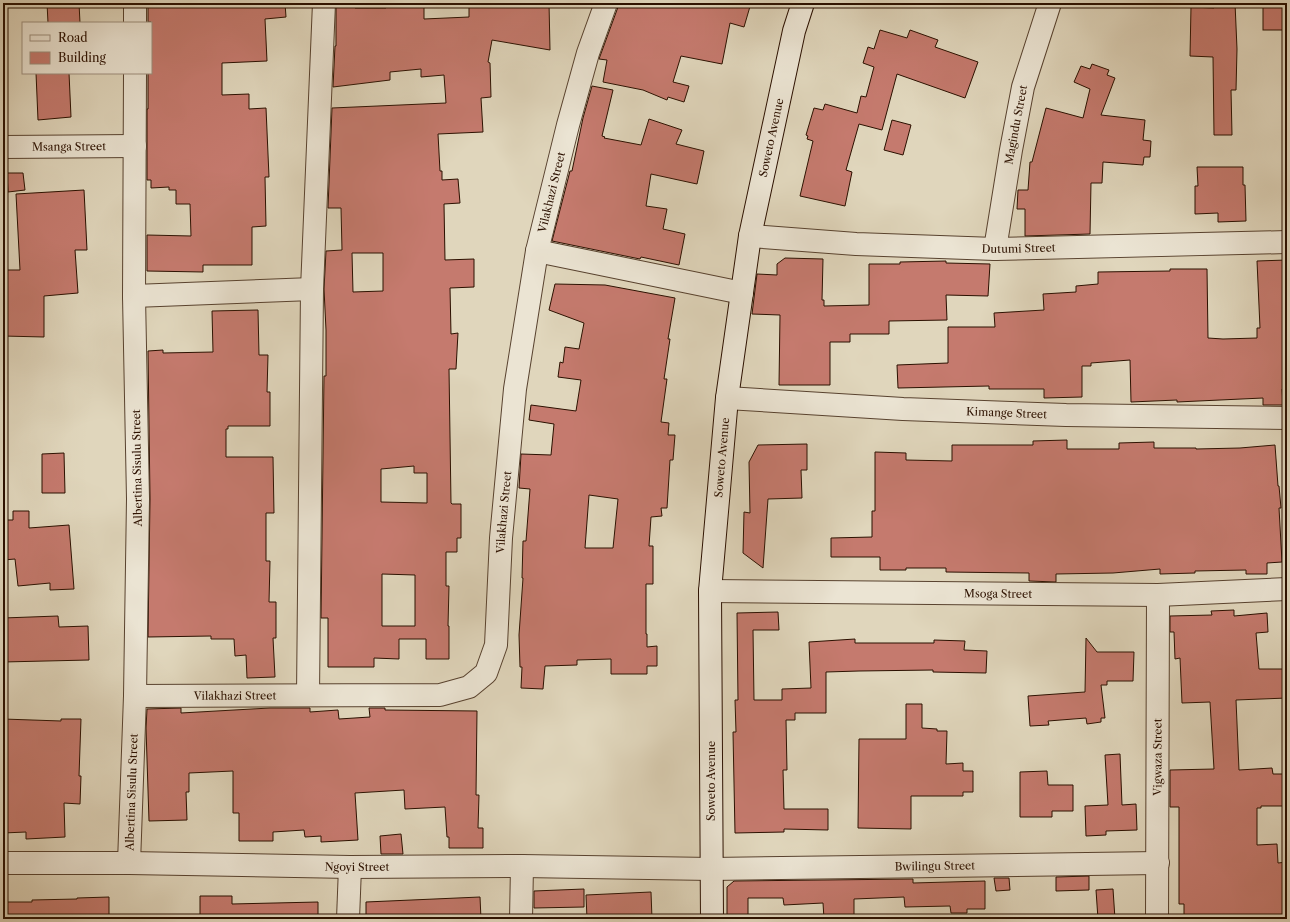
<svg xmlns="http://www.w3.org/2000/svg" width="1290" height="922" viewBox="0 0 1290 922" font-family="'Libre Caslon Text',serif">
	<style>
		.building { fill: #c57a6e; stroke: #2b1000; fill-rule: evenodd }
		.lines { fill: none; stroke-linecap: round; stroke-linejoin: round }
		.street-casing { stroke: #58422f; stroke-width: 24 }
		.secondary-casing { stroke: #2b1000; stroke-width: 24 }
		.street { stroke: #ebe4d3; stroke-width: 22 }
		.secondary { stroke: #ebe4d3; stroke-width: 22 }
		.labels { text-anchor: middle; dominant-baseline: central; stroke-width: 3; stroke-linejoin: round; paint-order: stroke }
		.street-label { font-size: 11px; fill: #2b1000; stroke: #ebe4d3 }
	</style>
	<rect width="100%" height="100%" fill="#e0d6bc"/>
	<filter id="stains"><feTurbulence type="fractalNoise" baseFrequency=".005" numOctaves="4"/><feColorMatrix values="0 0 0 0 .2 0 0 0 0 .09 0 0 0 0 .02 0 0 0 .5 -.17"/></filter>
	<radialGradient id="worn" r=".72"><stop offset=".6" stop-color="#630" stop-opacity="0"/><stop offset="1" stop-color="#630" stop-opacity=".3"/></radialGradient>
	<g class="building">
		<path d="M 47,3 L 79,3 L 80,23 L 48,23 Z"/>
		<path d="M 148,3 L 285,3 L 286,17 L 265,19 L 267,61 L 222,63 L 222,95 L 249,94 L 249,109 L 266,108 L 269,177 L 265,177 L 266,226 L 252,227 L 252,265 L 203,265 L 203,272 L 147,271 L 147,235 L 191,236 L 190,204 L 176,204 L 176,190 L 169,190 L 169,187 L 151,188 L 151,180 L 147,180 L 147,109 L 148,109 L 148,73 L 151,73 L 151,22 L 148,22 Z"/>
		<path d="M 336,3 L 355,3 L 355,8 L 386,8 L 386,3 L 424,3 L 424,19 L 469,17 L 469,3 L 549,3 L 550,50 L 492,40 L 488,62 L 490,63 L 491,97 L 481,98 L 483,132 L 438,134 L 440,171 L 442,171 L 442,180 L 458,179 L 460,203 L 444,204 L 445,260 L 474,259 L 474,287 L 450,288 L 451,334 L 458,333 L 456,369 L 449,369 L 451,503 L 452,504 L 461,504 L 461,538 L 457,538 L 457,552 L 446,552 L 446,586 L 449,586 L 448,626 L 449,626 L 449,659 L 426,659 L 426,639 L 399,639 L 399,659 L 374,658 L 374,667 L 328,667 L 328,618 L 321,618 L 324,376 L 326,376 L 326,330 L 324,289 L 326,251 L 342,250 L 341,208 L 328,208 L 332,108 L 446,103 L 444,75 L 421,77 L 421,69 L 390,72 L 390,80 L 333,87 L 335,46 L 336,46 ZM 352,253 L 383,253 L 383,291 L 353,292 ZM 414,466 L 414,473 L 427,473 L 427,503 L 381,502 L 381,469 ZM 382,574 L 415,575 L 415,626 L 382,626 Z"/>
		<path d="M 618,3 L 751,3 L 744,27 L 730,23 L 722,64 L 681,56 L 673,82 L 689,86 L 684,102 L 668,97 L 667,100 L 643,90 L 603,82 L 607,60 L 599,59 L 618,7 Z"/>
		<path d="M 1214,3 L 1235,3 L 1237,49 L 1236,90 L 1231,90 L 1232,135 L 1214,135 L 1213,57 L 1190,56 L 1191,7 L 1214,8 Z"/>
		<rect x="1263" y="3" width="24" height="27"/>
		<path d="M 880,30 L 907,38 L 910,30 L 938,40 L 935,47 L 978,62 L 965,98 L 897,74 L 882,130 L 859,124 L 846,170 L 852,172 L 845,206 L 800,196 L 813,141 L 807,139 L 808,136 L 806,135 L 814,108 L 823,110 L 825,104 L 857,113 L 861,96 L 866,97 L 874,67 L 863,63 L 868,47 L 874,49 Z"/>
		<path d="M 1092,64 L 1109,70 L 1107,75 L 1115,78 L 1101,115 L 1145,120 L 1143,140 L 1151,141 L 1150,157 L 1144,157 L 1143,165 L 1103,162 L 1102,183 L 1091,183 L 1090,234 L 1025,236 L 1025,209 L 1017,209 L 1018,190 L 1028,190 L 1030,162 L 1032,162 L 1046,108 L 1083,118 L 1090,89 L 1074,82 L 1081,66 L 1090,69 Z"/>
		<path d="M 36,73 L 69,73 L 71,117 L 38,120 Z"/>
		<path d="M 592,86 L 613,90 L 602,136 L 605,137 L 604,138 L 641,145 L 649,119 L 682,130 L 676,144 L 704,151 L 697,184 L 651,174 L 646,206 L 667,209 L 663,229 L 685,234 L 679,265 L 641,257 L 640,259 L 552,241 L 570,171 L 572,171 L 583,118 Z"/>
		<path d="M 892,120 L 911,125 L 903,155 L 884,150 Z"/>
		<path d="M 1197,167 L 1243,167 L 1243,185 L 1245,185 L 1246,221 L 1218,222 L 1218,213 L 1195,214 L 1195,186 L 1198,186 Z"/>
		<path d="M 7,173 L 23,173 L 25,190 L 8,192 Z"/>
		<path d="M 84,190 L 87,250 L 75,250 L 78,293 L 44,296 L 44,337 L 3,336 L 3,270 L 20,270 L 16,194 Z"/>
		<path d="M 785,258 L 823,259 L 822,300 L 824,300 L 824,306 L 869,305 L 869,264 L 900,264 L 900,262 L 946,261 L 946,263 L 990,264 L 988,296 L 946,295 L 947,320 L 889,321 L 889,334 L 850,334 L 850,342 L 830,342 L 830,385 L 779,385 L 780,315 L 752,314 L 757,274 L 777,275 L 777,264 Z"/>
		<path d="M 1287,260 L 1287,389 L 1282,389 L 1283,405 L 1263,405 L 1263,398 L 1177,402 L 1177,400 L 1131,402 L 1130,360 L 1091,363 L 1091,366 L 1082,366 L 1082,397 L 1044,398 L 1044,389 L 989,389 L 989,386 L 898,388 L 897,365 L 948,363 L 948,327 L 995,327 L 994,313 L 1044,310 L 1043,294 L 1076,292 L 1076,286 L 1098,284 L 1098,272 L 1170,271 L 1170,269 L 1207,269 L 1208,338 L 1223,339 L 1257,338 L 1257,328 L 1260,328 L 1257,261 Z"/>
		<path d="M 555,284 L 605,285 L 675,298 L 668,339 L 670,339 L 664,379 L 667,379 L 661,422 L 669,423 L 668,435 L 675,435 L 673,460 L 670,460 L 667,508 L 661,508 L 662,516 L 651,517 L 649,546 L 653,546 L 653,584 L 646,584 L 646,634 L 647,634 L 647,647 L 657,646 L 657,666 L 647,666 L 647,674 L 611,674 L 611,659 L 577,660 L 577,665 L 545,666 L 543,689 L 521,688 L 522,667 L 520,667 L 519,635 L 523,578 L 522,578 L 523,541 L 526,541 L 530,489 L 519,488 L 521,454 L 551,455 L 554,424 L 529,420 L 531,405 L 576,411 L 581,380 L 558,377 L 560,362 L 563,363 L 565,347 L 579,349 L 584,323 L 549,310 ZM 589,495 L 618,499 L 613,548 L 585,548 Z"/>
		<path d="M 258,310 L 259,355 L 268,355 L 267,392 L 270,392 L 270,426 L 228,426 L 228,429 L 226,429 L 226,457 L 273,457 L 274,513 L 266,513 L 266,561 L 270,561 L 269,602 L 276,602 L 276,638 L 273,638 L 275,677 L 247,678 L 246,655 L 235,656 L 234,639 L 211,639 L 211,636 L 148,637 L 150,499 L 148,351 L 163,350 L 163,353 L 213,352 L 212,311 Z"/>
		<path d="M 1067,440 L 1067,449 L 1119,449 L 1119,443 L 1154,442 L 1154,448 L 1196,448 L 1196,449 L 1240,448 L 1275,445 L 1278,486 L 1279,486 L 1281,508 L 1279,508 L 1282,562 L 1267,563 L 1267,574 L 1246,574 L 1246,570 L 1195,571 L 1195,573 L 1160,574 L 1160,569 L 1113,573 L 1056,574 L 1056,582 L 1029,581 L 1029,573 L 946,572 L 946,568 L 906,568 L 906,570 L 880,570 L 880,557 L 831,557 L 831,538 L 872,537 L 872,511 L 875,511 L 875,452 L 906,453 L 906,460 L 952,461 L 952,445 L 1033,445 L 1033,441 Z"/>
		<path d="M 807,444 L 807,470 L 801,470 L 802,498 L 768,499 L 763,568 L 743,553 L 744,512 L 750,513 L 749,462 L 758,445 Z"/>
		<path d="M 64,453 L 65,493 L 42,493 L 42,454 Z"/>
		<path d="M 13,511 L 29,511 L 29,528 L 69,525 L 74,589 L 50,590 L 50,583 L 18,586 L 15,559 L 3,560 L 3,520 L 13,520 Z"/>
		<path d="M 1234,610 L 1234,616 L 1267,613 L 1268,632 L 1256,633 L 1259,669 L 1287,669 L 1287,698 L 1236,700 L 1239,770 L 1272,768 L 1273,774 L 1287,774 L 1287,806 L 1261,806 L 1261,808 L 1257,808 L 1257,845 L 1277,844 L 1278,863 L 1287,862 L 1287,919 L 1184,919 L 1184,904 L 1179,904 L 1179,807 L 1170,807 L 1170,770 L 1214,769 L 1210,702 L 1182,703 L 1180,658 L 1175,659 L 1174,632 L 1170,632 L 1170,616 L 1212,615 L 1211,611 Z"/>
		<path d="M 778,612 L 779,630 L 753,630 L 754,700 L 782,700 L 782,689 L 811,688 L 809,642 L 855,639 L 855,643 L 934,643 L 934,640 L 965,641 L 964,650 L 987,651 L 986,673 L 933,672 L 933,670 L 859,671 L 826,672 L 826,713 L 795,713 L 795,720 L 786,720 L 787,770 L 783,770 L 784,809 L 828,809 L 828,830 L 784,829 L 784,832 L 735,833 L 733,732 L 736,732 L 735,700 L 738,700 L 737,613 Z"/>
		<path d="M 58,616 L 59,627 L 88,626 L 89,660 L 3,662 L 3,618 Z"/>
		<path d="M 1086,638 L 1097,652 L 1134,652 L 1133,681 L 1107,681 L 1107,685 L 1101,685 L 1105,718 L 1101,718 L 1101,722 L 1087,724 L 1086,718 L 1048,721 L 1049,725 L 1030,726 L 1028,696 L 1085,692 Z"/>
		<path d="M 906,704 L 922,704 L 922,728 L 937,729 L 937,731 L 947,731 L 946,764 L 963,763 L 963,771 L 973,771 L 973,792 L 963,792 L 963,796 L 911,796 L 911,829 L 858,828 L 859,739 L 906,739 Z"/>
		<path d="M 181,708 L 181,713 L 270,708 L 310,708 L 310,712 L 338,710 L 339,719 L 370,717 L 369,708 L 385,708 L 385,710 L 477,711 L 476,795 L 479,795 L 478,828 L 483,828 L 483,848 L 449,848 L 449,837 L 447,837 L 445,807 L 405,809 L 404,790 L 355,793 L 358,840 L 321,842 L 321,836 L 305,837 L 304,830 L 273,832 L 273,841 L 239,841 L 239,813 L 233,813 L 233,771 L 189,773 L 189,792 L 186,792 L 187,820 L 149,821 L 146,728 L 147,709 Z"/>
		<path d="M 3,719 L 61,721 L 61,719 L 81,719 L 79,776 L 81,776 L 80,804 L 64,803 L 65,837 L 26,839 L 26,832 L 3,833 Z"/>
		<path d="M 1120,754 L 1122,805 L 1136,804 L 1137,830 L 1106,831 L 1106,835 L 1086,836 L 1085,806 L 1108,805 L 1105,755 Z"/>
		<path d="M 1047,771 L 1048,785 L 1073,785 L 1073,811 L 1052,811 L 1052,817 L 1020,817 L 1020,772 Z"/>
		<path d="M 401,834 L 403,854 L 381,854 L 380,836 Z"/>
		<path d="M 1089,876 L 1089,890 L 1056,891 L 1056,877 Z"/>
		<path d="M 994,878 L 1009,878 L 1010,890 L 996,891 Z"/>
		<path d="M 913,879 L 913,883 L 985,881 L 985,909 L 967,909 L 967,913 L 951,913 L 950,906 L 905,907 L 904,897 L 854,899 L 854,919 L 824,919 L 823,903 L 784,905 L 783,898 L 748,898 L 748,919 L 727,919 L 727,887 L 734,881 Z"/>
		<path d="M 584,889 L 584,907 L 534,908 L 534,891 Z"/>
		<path d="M 1113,889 L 1115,919 L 1098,919 L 1096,890 Z"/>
		<path d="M 651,892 L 652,919 L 587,919 L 586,895 Z"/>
		<path d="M 200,896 L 232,896 L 232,904 L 318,902 L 318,919 L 200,919 Z"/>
		<path d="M 109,897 L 109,919 L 3,919 L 3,902 L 32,902 L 32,900 L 77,899 L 77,898 Z"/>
		<path d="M 480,897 L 481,919 L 366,919 L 366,902 Z"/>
	</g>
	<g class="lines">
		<g class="street-casing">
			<g id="street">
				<path d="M 135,23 L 135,3"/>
				<path id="s1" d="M 3,147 L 135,146"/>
				<path id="s2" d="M 750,236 L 856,244 L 995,249 L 1287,242"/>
				<path id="s3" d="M 995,249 L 1011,150 L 1023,87 L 1050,3"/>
				<path d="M 537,251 L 742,293"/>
				<path d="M 134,296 L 312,289"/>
				<path id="s4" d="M 727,398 L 903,409 L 1066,415 L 1287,418"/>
				<path id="s5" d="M 710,591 L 1158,595 L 1287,589"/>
				<path d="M 308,695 L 312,289 L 324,3"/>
				<path id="s6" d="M 135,696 L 440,695 L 469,687 L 486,673 L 496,645 L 501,538 L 515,389 L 537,251 L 568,125 L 588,53 L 606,3"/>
				<path id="s7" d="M 3,863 L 129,863 L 350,867 L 522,866 L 711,869 L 1158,863"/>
				<path id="s8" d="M 129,863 L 135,696 L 138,499 L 134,296 L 135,73"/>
				<path d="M 348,919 L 350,867"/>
				<path d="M 521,919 L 522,866"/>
				<path id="s9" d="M 1157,919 L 1158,595"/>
			</g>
		</g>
		<g class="secondary-casing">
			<g id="secondary">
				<path id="s10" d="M 712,919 L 710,591 L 727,398 L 750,236 L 794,31 L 803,3"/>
			</g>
		</g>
		<use href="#street" class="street"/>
		<use href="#secondary" class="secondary"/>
	</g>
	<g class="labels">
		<g class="street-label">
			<text stroke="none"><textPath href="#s3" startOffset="126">Magindu Street</textPath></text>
			<text stroke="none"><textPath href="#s10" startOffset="786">Soweto Avenue</textPath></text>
			<text stroke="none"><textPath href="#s1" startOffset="66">Msanga Street</textPath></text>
			<text stroke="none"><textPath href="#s6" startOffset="844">Vilakhazi Street</textPath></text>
			<text stroke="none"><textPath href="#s2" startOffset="269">Dutumi Street</textPath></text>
			<text stroke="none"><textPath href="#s4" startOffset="280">Kimange Street</textPath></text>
			<text stroke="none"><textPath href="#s10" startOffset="462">Soweto Avenue</textPath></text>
			<text transform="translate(137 468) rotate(-91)">Albertina Sisulu Street</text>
			<text stroke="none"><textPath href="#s6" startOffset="520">Vilakhazi Street</textPath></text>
			<text stroke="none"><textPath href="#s5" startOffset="288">Msoga Street</textPath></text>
			<text stroke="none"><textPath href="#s6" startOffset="100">Vilakhazi Street</textPath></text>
			<text stroke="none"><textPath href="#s9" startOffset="162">Vigwaza Street</textPath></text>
			<text transform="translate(711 781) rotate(-90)">Soweto Avenue</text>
			<text stroke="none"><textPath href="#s8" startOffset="71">Albertina Sisulu Street</textPath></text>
			<text stroke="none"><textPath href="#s7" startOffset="354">Ngoyi Street</textPath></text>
			<text stroke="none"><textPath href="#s7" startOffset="932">Bwilingu Street</textPath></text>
		</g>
	</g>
	<rect width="1290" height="922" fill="none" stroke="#e0d6bc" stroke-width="16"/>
	<rect x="4" y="4" width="1282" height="914" fill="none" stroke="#2b1000" stroke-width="2"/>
	<rect x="8" y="8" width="1274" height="906" fill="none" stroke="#2b1000"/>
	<rect x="22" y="22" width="130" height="52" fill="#ebe4d3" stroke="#9e8f7f"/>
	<rect x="30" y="35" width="20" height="6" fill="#ebe4d3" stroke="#9e8f7f"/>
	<text x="58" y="42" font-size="12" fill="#2b1000">Road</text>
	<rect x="30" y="52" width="20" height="12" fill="#c57a6e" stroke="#9e8f7f"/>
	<text x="58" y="62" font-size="12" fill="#2b1000">Building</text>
	<rect width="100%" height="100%" filter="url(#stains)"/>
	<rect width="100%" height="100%" fill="url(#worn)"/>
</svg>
